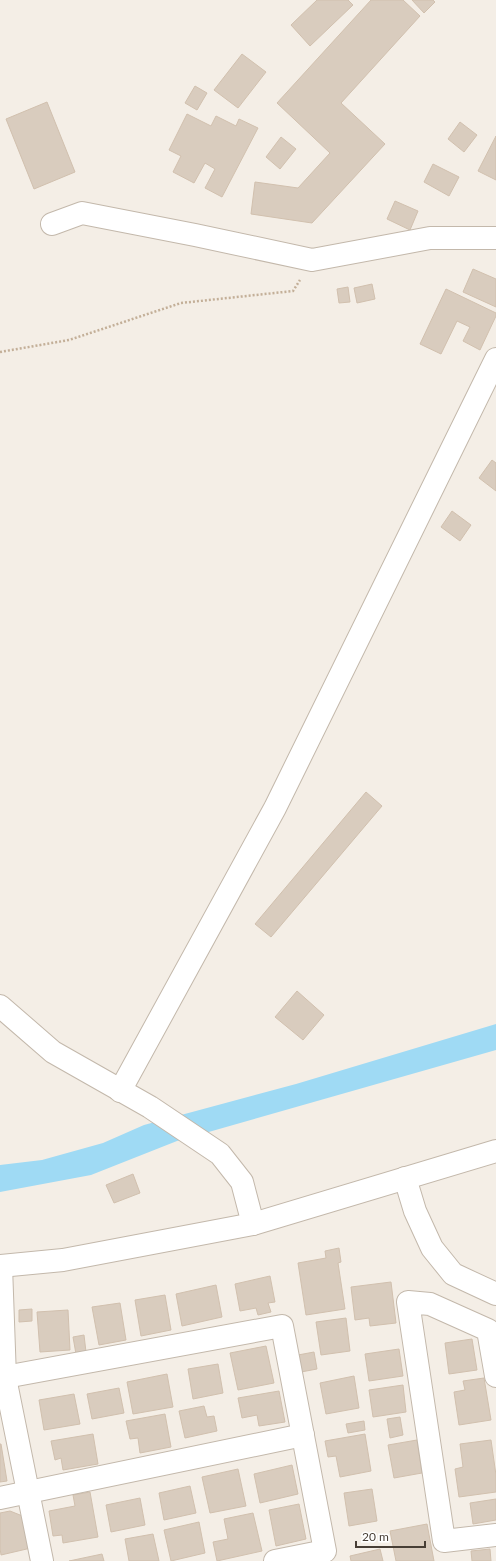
<svg xmlns="http://www.w3.org/2000/svg" width="496" height="1561" viewBox="0 0 496 1561" font-family="Lato,sans-serif">
	<style>
		.water { fill: #9fdaf4 }
		.building { fill: #d9ccbe; stroke: #d1c0ae }
		.lines { fill: none; stroke-linecap: round; stroke-linejoin: round }
		.minor-casing { stroke: #c3b8ab; stroke-width: 24 }
		.tertiary-casing { stroke: #c3b8ab; stroke-width: 24 }
		.path { stroke: #c3af98; stroke-width: 2.5; stroke-dasharray: 2 2; stroke-linecap: butt }
		.minor { stroke: #fff; stroke-width: 22 }
		.tertiary { stroke: #fff; stroke-width: 22 }
	</style>
	<rect width="100%" height="100%" fill="#f4eee6"/>
	<path class="water" d="M 496,1024 L 496,1050 L 177,1141 L 91,1175 L 0,1192 L 0,1165 L 42,1160 L 103,1143 L 144,1125 L 296,1084 Z"/>
	<g class="building">
		<path d="M 317,0 L 348,0 L 353,5 L 310,46 L 291,25 Z"/>
		<path d="M 371,0 L 403,0 L 420,16 L 341,103 L 385,144 L 312,223 L 251,214 L 255,182 L 298,188 L 330,153 L 277,103 Z"/>
		<path d="M 412,0 L 433,0 L 435,2 L 424,13 Z"/>
		<path d="M 242,54 L 266,72 L 238,108 L 214,90 Z"/>
		<path d="M 195,86 L 207,93 L 197,110 L 185,103 Z"/>
		<path d="M 47,102 L 75,172 L 34,189 L 6,119 Z"/>
		<path d="M 187,114 L 211,126 L 216,116 L 236,126 L 239,119 L 258,128 L 222,197 L 205,188 L 215,169 L 205,163 L 194,183 L 173,172 L 181,156 L 169,150 Z"/>
		<path d="M 460,122 L 477,135 L 464,152 L 448,139 Z"/>
		<path d="M 496,136 L 496,180 L 478,171 Z"/>
		<path d="M 281,137 L 296,149 L 280,169 L 266,157 Z"/>
		<path d="M 433,164 L 459,177 L 449,196 L 424,182 Z"/>
		<path d="M 395,201 L 418,211 L 410,230 L 387,219 Z"/>
		<path d="M 473,269 L 496,279 L 496,307 L 463,292 Z"/>
		<path d="M 372,284 L 375,299 L 357,303 L 354,288 Z"/>
		<path d="M 348,287 L 350,302 L 339,303 L 337,289 Z"/>
		<path d="M 446,289 L 496,313 L 496,316 L 480,350 L 463,341 L 470,327 L 457,321 L 441,354 L 420,344 Z"/>
		<path d="M 492,460 L 496,463 L 496,491 L 479,478 Z"/>
		<path d="M 452,511 L 471,525 L 460,541 L 441,527 Z"/>
		<path d="M 366,792 L 382,806 L 271,937 L 255,924 Z"/>
		<path d="M 297,991 L 324,1015 L 303,1040 L 275,1017 Z"/>
		<path d="M 133,1174 L 140,1193 L 114,1203 L 106,1185 Z"/>
		<path d="M 339,1248 L 341,1262 L 338,1263 L 345,1309 L 306,1315 L 298,1263 L 326,1258 L 325,1251 Z"/>
		<path d="M 270,1276 L 275,1302 L 268,1303 L 271,1312 L 258,1315 L 256,1308 L 240,1311 L 235,1284 Z"/>
		<path d="M 391,1282 L 396,1323 L 370,1326 L 369,1318 L 355,1320 L 351,1287 Z"/>
		<path d="M 216,1285 L 222,1317 L 182,1326 L 176,1294 Z"/>
		<path d="M 165,1295 L 171,1330 L 141,1336 L 135,1300 Z"/>
		<path d="M 120,1303 L 126,1340 L 99,1345 L 92,1307 Z"/>
		<path d="M 32,1309 L 32,1321 L 19,1322 L 19,1310 Z"/>
		<path d="M 68,1310 L 70,1350 L 40,1352 L 37,1312 Z"/>
		<path d="M 346,1318 L 350,1351 L 321,1355 L 316,1322 Z"/>
		<path d="M 84,1335 L 86,1352 L 76,1354 L 73,1337 Z"/>
		<path d="M 472,1339 L 477,1370 L 449,1374 L 445,1343 Z"/>
		<path d="M 266,1346 L 274,1383 L 238,1390 L 230,1353 Z"/>
		<path d="M 399,1349 L 403,1376 L 369,1381 L 365,1354 Z"/>
		<path d="M 314,1352 L 317,1369 L 301,1372 L 298,1355 Z"/>
		<path d="M 218,1364 L 223,1393 L 193,1399 L 188,1369 Z"/>
		<path d="M 167,1374 L 173,1407 L 133,1414 L 127,1382 Z"/>
		<path d="M 354,1376 L 359,1408 L 326,1414 L 320,1383 Z"/>
		<path d="M 484,1378 L 491,1420 L 459,1425 L 454,1392 L 465,1390 L 463,1381 Z"/>
		<path d="M 403,1385 L 406,1412 L 373,1417 L 369,1390 Z"/>
		<path d="M 119,1388 L 124,1413 L 92,1419 L 87,1394 Z"/>
		<path d="M 279,1391 L 285,1422 L 259,1426 L 257,1415 L 242,1418 L 238,1398 Z"/>
		<path d="M 74,1394 L 80,1424 L 44,1430 L 39,1400 Z"/>
		<path d="M 204,1406 L 207,1417 L 214,1416 L 217,1431 L 185,1438 L 179,1411 Z"/>
		<path d="M 165,1414 L 171,1447 L 140,1453 L 138,1438 L 130,1439 L 126,1421 Z"/>
		<path d="M 400,1417 L 403,1435 L 390,1438 L 387,1419 Z"/>
		<path d="M 364,1421 L 365,1430 L 348,1433 L 346,1424 Z"/>
		<path d="M 93,1434 L 98,1464 L 63,1470 L 61,1458 L 55,1460 L 51,1441 Z"/>
		<path d="M 365,1434 L 371,1471 L 340,1477 L 336,1456 L 328,1457 L 325,1441 Z"/>
		<path d="M 417,1440 L 422,1473 L 394,1478 L 388,1445 Z"/>
		<path d="M 491,1440 L 496,1475 L 496,1492 L 459,1497 L 455,1469 L 463,1467 L 460,1444 Z"/>
		<path d="M 0,1444 L 1,1444 L 7,1481 L 0,1482 Z"/>
		<path d="M 292,1465 L 298,1494 L 260,1503 L 254,1474 Z"/>
		<path d="M 238,1469 L 246,1506 L 210,1513 L 202,1477 Z"/>
		<path d="M 190,1486 L 196,1513 L 164,1520 L 159,1493 Z"/>
		<path d="M 372,1489 L 377,1521 L 349,1526 L 344,1493 Z"/>
		<path d="M 90,1492 L 98,1537 L 63,1543 L 62,1535 L 53,1536 L 49,1511 L 75,1506 L 73,1495 Z"/>
		<path d="M 140,1498 L 145,1525 L 111,1532 L 106,1505 Z"/>
		<path d="M 496,1499 L 496,1520 L 473,1524 L 470,1503 Z"/>
		<path d="M 299,1504 L 306,1539 L 276,1546 L 269,1510 Z"/>
		<path d="M 10,1511 L 25,1517 L 31,1548 L 1,1555 L 0,1548 L 0,1513 Z"/>
		<path d="M 253,1513 L 262,1551 L 217,1561 L 213,1542 L 228,1539 L 224,1519 Z"/>
		<path d="M 199,1522 L 205,1553 L 171,1561 L 164,1530 Z"/>
		<path d="M 427,1524 L 434,1561 L 396,1561 L 390,1531 Z"/>
		<path d="M 153,1534 L 159,1561 L 129,1561 L 125,1539 Z"/>
		<path d="M 380,1549 L 383,1561 L 351,1561 L 350,1556 Z"/>
		<path d="M 490,1549 L 491,1561 L 472,1561 L 471,1551 Z"/>
		<path d="M 102,1554 L 104,1561 L 69,1561 Z"/>
	</g>
	<g class="lines">
		<g class="minor-casing">
			<g id="minor">
				<path d="M 52,224 L 82,213 L 195,235 L 312,260 L 430,238 L 496,238"/>
				<path d="M 0,1006 L 53,1052 L 150,1107 L 220,1154 L 242,1182 L 253,1224"/>
				<path d="M 120,1091 L 275,808 L 496,359"/>
				<path d="M 405,1178 L 415,1211 L 432,1248 L 453,1274 L 496,1294"/>
				<path d="M 1,1266 L 5,1378 L 42,1561"/>
				<path d="M 496,1376 L 488,1330 L 430,1304 L 408,1302 L 444,1541 L 496,1535"/>
				<path d="M 0,1378 L 282,1326 L 325,1551 L 275,1561"/>
				<path d="M 0,1498 L 303,1435"/>
			</g>
		</g>
		<g class="tertiary-casing">
			<path id="tertiary" d="M 0,1266 L 63,1260 L 253,1224 L 496,1151"/>
		</g>
		<path class="path" d="M 0,352 L 69,340 L 181,303 L 293,291 L 300,280"/>
		<use href="#minor" class="minor"/>
		<use href="#tertiary" class="tertiary"/>
	</g>
	<path d="M356 1541v6h69v-6" fill="none" stroke="#473e35" stroke-width="2"/>
	<text x="362" y="1541" font-size="12" fill="#473e35" stroke="#ffffff" stroke-width="3" paint-order="stroke">20 m</text>
</svg>
